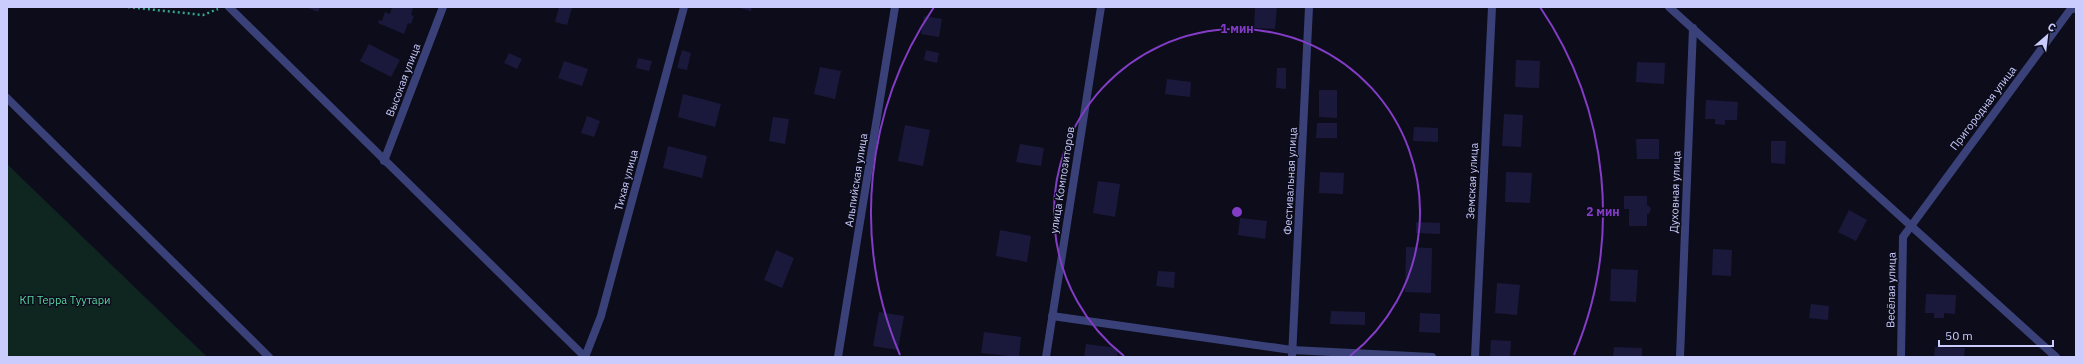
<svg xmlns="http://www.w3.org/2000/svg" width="2083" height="364" viewBox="0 0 2083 364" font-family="'IBM Plex Sans',sans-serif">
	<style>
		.green { fill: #0f2520 }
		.building { fill: #1a193b }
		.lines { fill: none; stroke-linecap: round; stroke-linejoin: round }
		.path { stroke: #33a68c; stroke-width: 2.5; stroke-dasharray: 2 3; stroke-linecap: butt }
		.service { stroke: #394178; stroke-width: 8 }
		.minor { stroke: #394178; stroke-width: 8 }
		.tertiary { stroke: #394178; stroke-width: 8 }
		.ring { fill: none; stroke: #833cc5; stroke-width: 2 }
		.labels { text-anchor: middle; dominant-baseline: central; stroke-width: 3; stroke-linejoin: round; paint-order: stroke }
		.street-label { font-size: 11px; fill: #c9ccfc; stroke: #0c0c1b }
		.park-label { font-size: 11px; fill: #5bd6a3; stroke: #0c0c1b }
		.centre { fill: #833cc5; stroke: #0c0c1b; stroke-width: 2 }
		.ring-label { font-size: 12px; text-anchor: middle; font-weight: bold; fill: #833cc5; stroke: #0c0c1b; stroke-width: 3; stroke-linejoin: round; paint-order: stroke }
	</style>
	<rect width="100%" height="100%" fill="#0c0c1b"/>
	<path class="green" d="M 7,164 L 207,357 L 7,357 Z"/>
	<g class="building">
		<path d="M 306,7 L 320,7 L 318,12 Z"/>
		<path d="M 392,7 L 413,8 L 411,15 L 414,16 L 411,24 L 408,23 L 404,34 L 378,23 L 379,20 L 382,21 L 385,12 L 390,14 Z"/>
		<path d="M 559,7 L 572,8 L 567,25 L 555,22 Z"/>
		<path d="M 736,7 L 752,7 L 751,11 Z"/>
		<path d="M 1255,7 L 1277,7 L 1275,29 L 1254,28 Z"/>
		<path d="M 924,16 L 942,19 L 939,37 L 921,34 Z"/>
		<path d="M 369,44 L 400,60 L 391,77 L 360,61 Z"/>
		<path d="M 682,50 L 691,53 L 687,70 L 677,68 Z"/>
		<path d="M 926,50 L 939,53 L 937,63 L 924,60 Z"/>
		<path d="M 509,53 L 522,59 L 517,69 L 504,63 Z"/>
		<path d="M 638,58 L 652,61 L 649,71 L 636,68 Z"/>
		<path d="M 1516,60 L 1540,61 L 1539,88 L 1515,87 Z"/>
		<path d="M 564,61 L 588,69 L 582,86 L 558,78 Z"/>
		<path d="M 1637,62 L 1665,63 L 1664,84 L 1636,82 Z"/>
		<path d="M 820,67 L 841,71 L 835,99 L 814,94 Z"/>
		<path d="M 1277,68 L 1286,68 L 1286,89 L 1276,88 Z"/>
		<path d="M 1167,79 L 1191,82 L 1190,97 L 1165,94 Z"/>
		<path d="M 1319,90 L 1337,90 L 1337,118 L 1319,117 Z"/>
		<path d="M 683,94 L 721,104 L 715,127 L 678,117 Z"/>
		<path d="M 1706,100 L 1738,102 L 1737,120 L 1725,120 L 1725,125 L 1715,124 L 1715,119 L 1705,119 Z"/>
		<path d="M 1504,114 L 1523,115 L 1521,147 L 1502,146 Z"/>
		<path d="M 587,116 L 600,121 L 594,137 L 581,133 Z"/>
		<path d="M 773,117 L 789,119 L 785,144 L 769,141 Z"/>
		<path d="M 1317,123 L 1337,123 L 1337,138 L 1316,138 Z"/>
		<path d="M 905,125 L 930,130 L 923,166 L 898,161 Z"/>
		<path d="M 1414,127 L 1438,128 L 1438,142 L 1413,141 Z"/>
		<path d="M 1636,139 L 1659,139 L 1659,159 L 1637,159 Z"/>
		<path d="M 1771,141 L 1786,141 L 1785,164 L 1771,163 Z"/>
		<path d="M 1020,144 L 1044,148 L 1041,166 L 1016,162 Z"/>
		<path d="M 668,146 L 707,156 L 702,178 L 663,168 Z"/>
		<path d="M 1320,172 L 1344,173 L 1343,194 L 1319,193 Z"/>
		<path d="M 1506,172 L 1532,173 L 1530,203 L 1505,202 Z"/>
		<path d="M 1098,181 L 1120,184 L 1115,217 L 1093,213 Z"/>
		<path d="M 1624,196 L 1647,196 L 1647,205 L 1651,208 L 1649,214 L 1647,214 L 1647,226 L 1629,226 L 1629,209 L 1624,209 Z"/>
		<path d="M 1849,210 L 1867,220 L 1856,241 L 1838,232 Z"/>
		<path d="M 1240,218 L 1267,221 L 1265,239 L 1238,235 Z"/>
		<path d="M 1416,222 L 1440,223 L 1440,234 L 1416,233 Z"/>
		<path d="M 1000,230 L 1031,236 L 1027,262 L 996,256 Z"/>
		<path d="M 1406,247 L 1432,248 L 1431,293 L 1405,292 Z"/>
		<path d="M 1713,249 L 1732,250 L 1731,276 L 1712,275 Z"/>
		<path d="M 776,250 L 794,258 L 782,288 L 764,280 Z"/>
		<path d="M 1611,269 L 1638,270 L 1636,302 L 1610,301 Z"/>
		<path d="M 1158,271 L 1175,272 L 1174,288 L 1156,286 Z"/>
		<path d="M 1497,283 L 1520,285 L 1517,315 L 1495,313 Z"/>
		<path d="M 1926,294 L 1956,295 L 1955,314 L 1944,313 L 1944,318 L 1934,318 L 1934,313 L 1925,313 Z"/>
		<path d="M 1811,304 L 1829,306 L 1828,320 L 1809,318 Z"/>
		<path d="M 1331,311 L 1365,312 L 1365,325 L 1330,324 Z"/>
		<path d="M 879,312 L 904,316 L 898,350 L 873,346 Z"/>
		<path d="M 1420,313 L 1440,314 L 1440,333 L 1419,332 Z"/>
		<path d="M 984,332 L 1021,337 L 1019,357 L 981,353 Z"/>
		<path d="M 1491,340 L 1511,341 L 1510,357 L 1490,357 Z"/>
		<path d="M 1086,344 L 1118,348 L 1117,357 L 1084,357 Z"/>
		<path d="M 1614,347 L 1642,348 L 1642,357 L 1613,357 Z"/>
		<path d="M 1935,347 L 1965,348 L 1964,357 L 1934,357 Z"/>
	</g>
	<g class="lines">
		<path class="path" d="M 128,7 L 203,15 L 218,9"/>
		<path class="service" d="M 1052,316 L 1292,350 L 1432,357"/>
		<g class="minor">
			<path d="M 229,7 L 585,357"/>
			<path d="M 1669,7 L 2056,357"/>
			<path d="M 384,161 L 443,7"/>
			<path d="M 585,357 L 601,316 L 684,7"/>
			<path d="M 838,357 L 895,7"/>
			<path d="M 1046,357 L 1101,7"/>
			<path d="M 1292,357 L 1309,7"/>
			<path d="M 1475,357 L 1492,7"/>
			<path d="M 1680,357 L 1693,28"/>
			<path d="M 1901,357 L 1903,237 L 2070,10 L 2076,8"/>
		</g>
		<path class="tertiary" d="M 7,98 L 269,357"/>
	</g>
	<g class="ring">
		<path d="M1124 356A183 183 0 1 1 1350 356"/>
		<path d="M900 355A366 366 0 0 1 934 7M1540 7A366 366 0 0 1 1574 355"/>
	</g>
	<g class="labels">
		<g class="street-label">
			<text transform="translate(403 80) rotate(-69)">Высокая улица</text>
			<text transform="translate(1983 108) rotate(-53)">Пригородная улица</text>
			<text transform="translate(626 180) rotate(-75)">Тихая улица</text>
			<text transform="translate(856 180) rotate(-81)">Альпийская улица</text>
			<text transform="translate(1062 180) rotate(-81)">улица Композиторов</text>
			<text transform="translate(1290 181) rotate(-87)">Фестивальная улица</text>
			<text transform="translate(1472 181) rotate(-87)">Земская улица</text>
			<text transform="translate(1675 192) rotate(-88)">Духовная улица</text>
			<text transform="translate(1891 290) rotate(-89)">Весёлая улица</text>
		</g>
		<g class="park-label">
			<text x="65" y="300">КП Терра Туутари</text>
		</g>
	</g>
	<circle cx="1237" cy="212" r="6" class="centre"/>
	<g class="ring-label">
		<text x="1237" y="33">1 мин</text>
		<text x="1603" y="216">2 мин</text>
	</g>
	<rect width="2083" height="364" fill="none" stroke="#c9ccfc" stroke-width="16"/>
	<g transform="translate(2047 36) rotate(28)" stroke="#0c0c1b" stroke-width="3" paint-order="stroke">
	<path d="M0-3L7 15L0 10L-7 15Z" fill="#c9ccfc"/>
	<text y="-6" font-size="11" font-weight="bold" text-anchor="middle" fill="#c9ccfc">С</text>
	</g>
	<path d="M1939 340v6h114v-6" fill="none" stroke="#c9ccfc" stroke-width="2"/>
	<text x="1945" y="340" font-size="12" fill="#c9ccfc" stroke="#0c0c1b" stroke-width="3" paint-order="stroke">50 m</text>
</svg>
